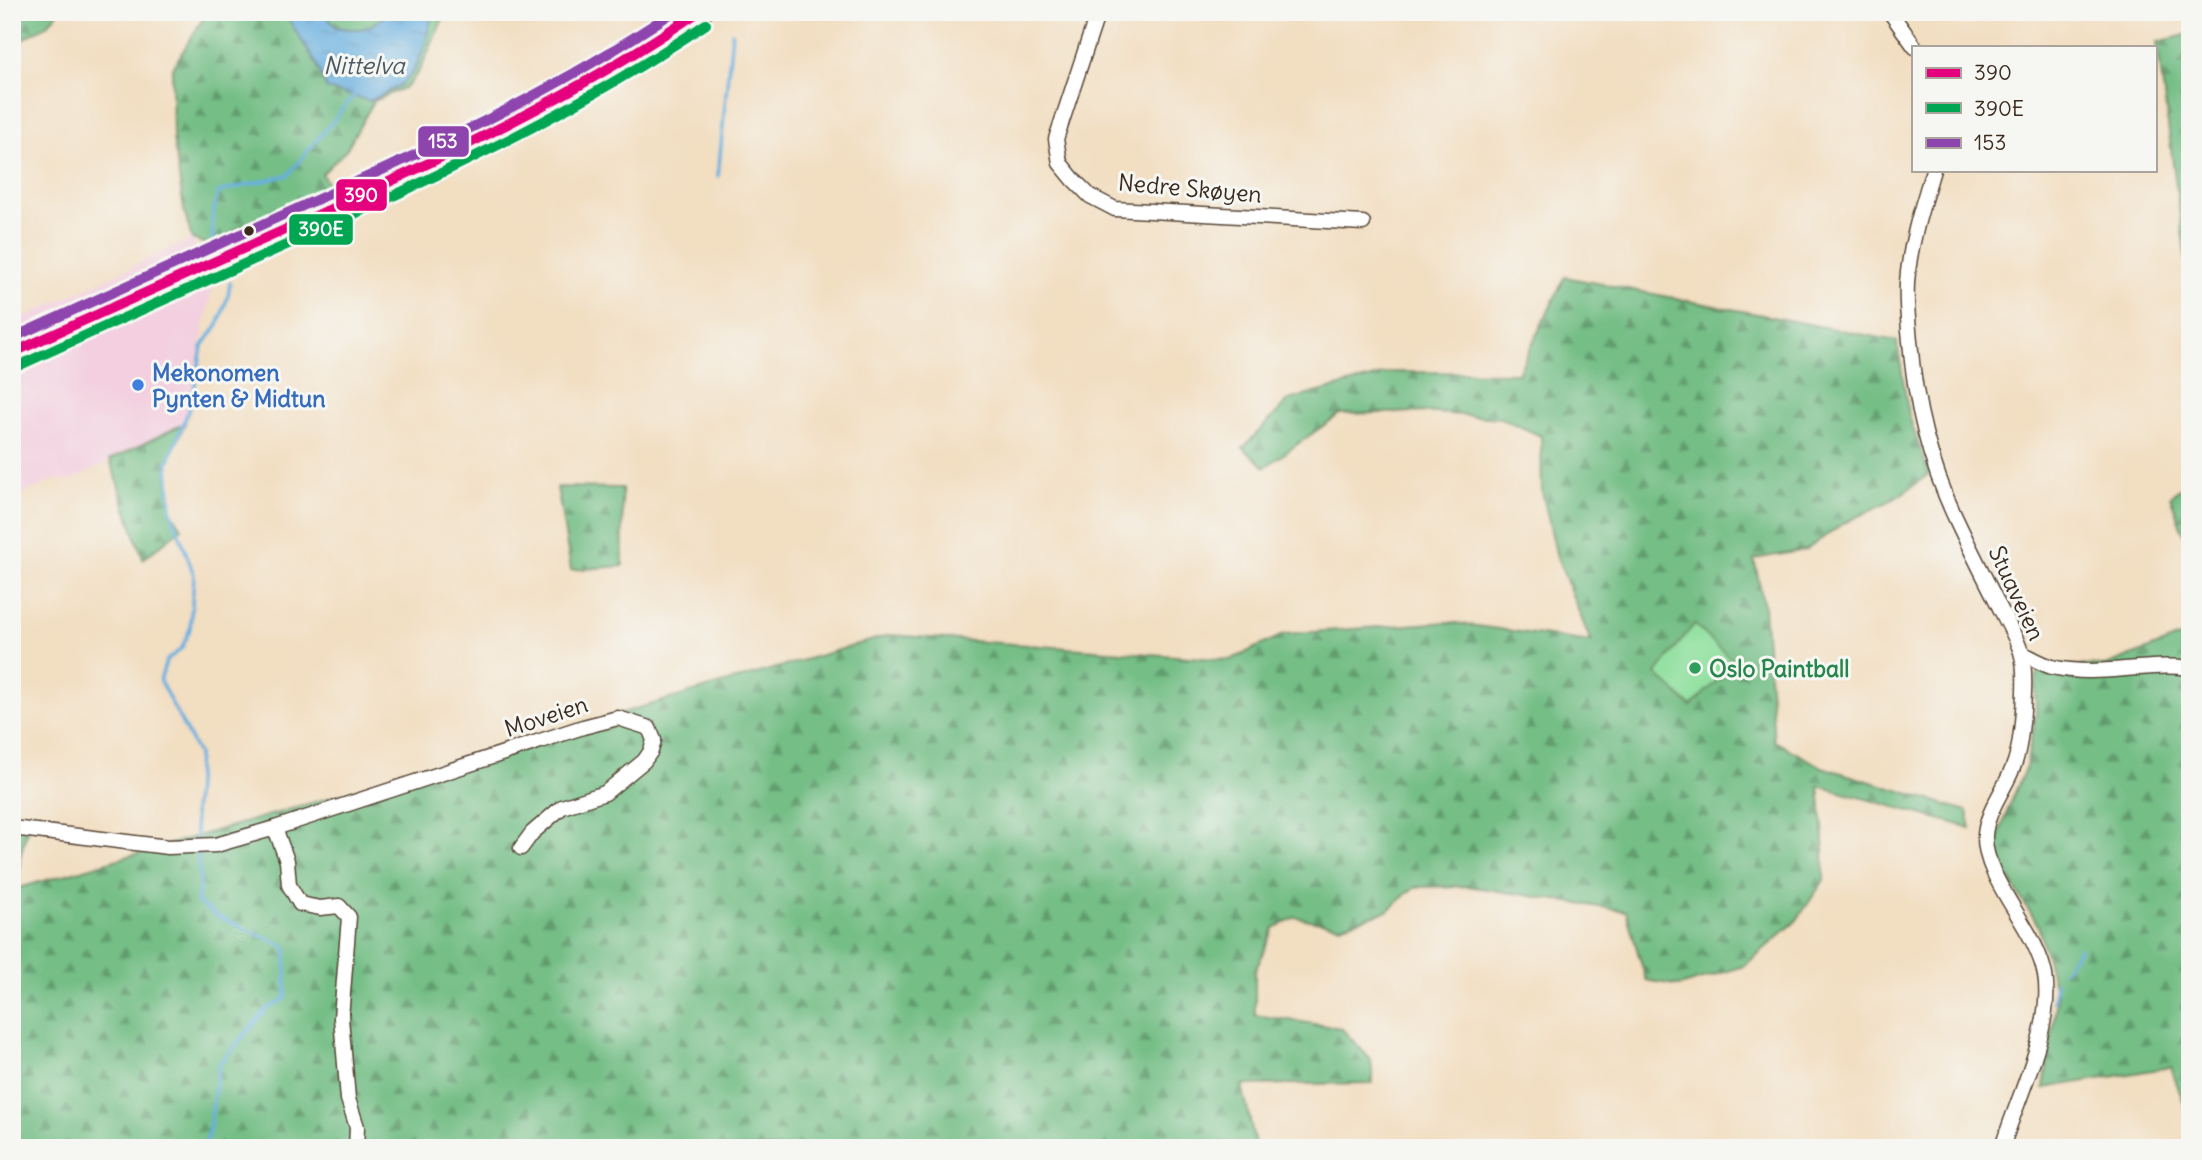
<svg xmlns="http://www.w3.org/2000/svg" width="2202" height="1160" viewBox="0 0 2202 1160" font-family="Delius,sans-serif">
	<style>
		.built { fill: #f3cfdf }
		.forest { fill: url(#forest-firs); stroke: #587452; stroke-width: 2 }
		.pitch { fill: #90e09f; stroke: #66855e; stroke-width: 2 }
		.water { fill: url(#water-ripples); stroke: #526c7e; stroke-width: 2 }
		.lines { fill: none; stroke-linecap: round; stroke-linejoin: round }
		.stream { stroke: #68afdf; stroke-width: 3.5 }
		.street-casing { stroke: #564536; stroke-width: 17 }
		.highway-casing { stroke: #564536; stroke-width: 29 }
		.street { stroke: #fff; stroke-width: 14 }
		.highway { stroke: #fff; stroke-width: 26 }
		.bus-1-casing { stroke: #f6f6f2; stroke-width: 16 }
		.bus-2-casing { stroke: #f6f6f2; stroke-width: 16 }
		.bus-3-casing { stroke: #f6f6f2; stroke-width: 16 }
		.bus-1 { stroke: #e5007d; stroke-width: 10 }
		.bus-2 { stroke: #00a651; stroke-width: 10 }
		.bus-3 { stroke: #8e44ad; stroke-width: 10 }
		.bus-dot { fill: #3b2a1e; stroke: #f6f6f2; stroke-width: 2.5 }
		.shop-dot { fill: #3f7fe0; stroke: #f6f6f2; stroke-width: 2.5 }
		.leisure-dot { fill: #2e9e5b; stroke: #f6f6f2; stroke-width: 2.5 }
		.labels { text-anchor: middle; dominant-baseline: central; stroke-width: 6; stroke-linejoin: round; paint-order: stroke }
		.street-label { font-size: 23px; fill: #3b2a1e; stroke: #f6f6f2 }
		.shop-label { font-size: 23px; font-weight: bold; fill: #366cbe; stroke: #f6f6f2; text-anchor: start }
		.leisure-label { font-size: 23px; font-weight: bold; fill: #27864d; stroke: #f6f6f2; text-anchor: start }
		.water-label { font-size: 24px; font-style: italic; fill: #4b5962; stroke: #f6f6f2 }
		.line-badge { stroke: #f6f6f2; stroke-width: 2.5 }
		.badge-label { font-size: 19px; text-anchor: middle; font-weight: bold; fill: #fff }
	</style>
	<defs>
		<pattern id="forest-firs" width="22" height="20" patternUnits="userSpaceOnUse" patternTransform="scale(1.75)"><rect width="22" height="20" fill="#74be86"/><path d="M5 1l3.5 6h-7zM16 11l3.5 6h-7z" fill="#609b6d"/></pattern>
		<pattern id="water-ripples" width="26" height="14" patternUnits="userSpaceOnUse" patternTransform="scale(1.75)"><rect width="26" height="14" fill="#68afdf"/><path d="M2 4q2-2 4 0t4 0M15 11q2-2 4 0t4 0" fill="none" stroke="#578fb4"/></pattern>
	</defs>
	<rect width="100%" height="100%" fill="#f6f6f2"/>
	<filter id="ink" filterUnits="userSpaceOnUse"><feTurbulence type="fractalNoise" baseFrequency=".0143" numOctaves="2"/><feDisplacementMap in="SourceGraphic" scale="14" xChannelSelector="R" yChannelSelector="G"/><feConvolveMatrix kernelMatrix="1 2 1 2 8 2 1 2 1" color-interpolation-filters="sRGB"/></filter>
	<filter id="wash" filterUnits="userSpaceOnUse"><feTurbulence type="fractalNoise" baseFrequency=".00686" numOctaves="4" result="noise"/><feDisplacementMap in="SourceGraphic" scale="28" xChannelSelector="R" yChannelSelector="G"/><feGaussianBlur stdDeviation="1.57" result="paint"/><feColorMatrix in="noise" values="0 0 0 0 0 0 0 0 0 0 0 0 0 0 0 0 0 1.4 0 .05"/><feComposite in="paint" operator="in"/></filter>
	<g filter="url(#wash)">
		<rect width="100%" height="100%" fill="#f2dec1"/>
		<path class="built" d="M 192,239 L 212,288 L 185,423 L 74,479 L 66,481 L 57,479 L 14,497 L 12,494 L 12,323 Z"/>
		<g class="forest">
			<path d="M 12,12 L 59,12 L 46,26 L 12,45 Z"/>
			<path d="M 207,12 L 446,12 L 421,68 L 408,86 L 374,101 L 346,150 L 322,174 L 332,191 L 271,213 L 238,228 L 219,244 L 209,245 L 192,239 L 184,210 L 173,138 L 172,69 Z"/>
			<path d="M 2190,34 L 2190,292 L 2157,42 Z"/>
			<path d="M 1565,277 L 1897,341 L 1909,416 L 1929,474 L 1896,498 L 1842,524 L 1806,550 L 1754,559 L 1764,606 L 1774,741 L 1822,767 L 1967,811 L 1971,828 L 1819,786 L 1824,838 L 1824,880 L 1796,921 L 1744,966 L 1680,986 L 1646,980 L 1626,911 L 1467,886 L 1414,887 L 1387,911 L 1340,926 L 1295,917 L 1274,928 L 1255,971 L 1255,1015 L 1341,1028 L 1371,1060 L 1373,1083 L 1242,1085 L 1256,1148 L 12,1148 L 12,826 L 28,827 L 20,857 L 19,888 L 890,635 L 1230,660 L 1285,634 L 1448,622 L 1591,642 L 1557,557 L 1542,492 L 1541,436 L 1501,418 L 1423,412 L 1340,414 L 1265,467 L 1243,448 L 1289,400 L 1393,372 L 1518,373 Z"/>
			<path d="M 185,423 L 168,463 L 171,511 L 182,528 L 143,559 L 110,460 Z"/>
			<path d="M 2190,482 L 2190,552 L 2170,496 Z"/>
			<path d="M 557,487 L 622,488 L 623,566 L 571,570 Z"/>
			<path d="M 2190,633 L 2190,1121 L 2171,1067 L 2044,1088 L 2057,997 L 2038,925 L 2009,879 L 1996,845 L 2008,809 L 2026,766 L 2036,714 L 2035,684 L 2040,665 L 2106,666 Z"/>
		</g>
		<path class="pitch" d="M 1694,624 L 1735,663 L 1691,706 L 1656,674 Z"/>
		<path class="water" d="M 284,12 L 323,12 L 336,27 C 357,31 373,31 387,12 L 433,12 C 427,34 422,67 404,82 C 394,90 381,95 370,101 L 327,89 L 317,65 Z"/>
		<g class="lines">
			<g class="stream">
				<path d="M 718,176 L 732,33"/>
				<path d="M 213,246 L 212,219 L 218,192 L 288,175 L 356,93"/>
				<path d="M 197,841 L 194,814 L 198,754 L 160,681 L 166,661 L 182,648 L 190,629 L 194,575 L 171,511 L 168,462 L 192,402 L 202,347 L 219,323 L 228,296 L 230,283"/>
				<path d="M 198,854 L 200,883 L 197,902 L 217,916 L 286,947 L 286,998 L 267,1009 L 219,1064 L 206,1148"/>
				<path d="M 2063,971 L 2080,948"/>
				<path d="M 2053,1002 L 2056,982"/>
			</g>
		</g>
	</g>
	<g filter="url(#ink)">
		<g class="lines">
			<g class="street-casing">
				<g id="street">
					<path d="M 1098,12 L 1056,139 L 1060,163 L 1074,180 L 1090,196 L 1115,209 L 1363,223"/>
					<path d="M 1890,12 L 1915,47"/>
					<path d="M 1933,170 C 1923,203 1912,237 1908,272 C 1905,295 1908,318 1910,341 C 1915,404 1929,462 1956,519 C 1971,551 1987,582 2003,614 C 2009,626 2017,639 2021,652 C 2028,673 2022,741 2015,762 C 2007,787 1987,809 1985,835 C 1983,880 2036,927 2045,975 C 2054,1027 2017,1098 2002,1148"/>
					<path d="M 2022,653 C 2032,658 2042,664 2052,667 C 2098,678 2144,662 2190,668"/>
					<path d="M 12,828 L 168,847 L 216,845 L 275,828 L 583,727 L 618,718 L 649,728 L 654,740 L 651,751 L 644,761 L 605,793 L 562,807 L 532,833 L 521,848"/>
					<path d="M 275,828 L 287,861 L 289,885 L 300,904 L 320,908 L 339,906 L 349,917 L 341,1018 L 348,1099 L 357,1127 L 356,1148"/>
				</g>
			</g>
			<g class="highway-casing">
				<path id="highway" d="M 12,353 C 112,308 212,263 311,218 C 445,158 578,98 698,12"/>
			</g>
			<use href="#street" class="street"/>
			<use href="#highway" class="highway"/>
			<g class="bus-1-casing">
				<path id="bus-1" d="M 12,353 C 112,308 211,263 311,218 C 445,157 576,95 698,12"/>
			</g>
			<g class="bus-2-casing">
				<path id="bus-2" d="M 18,366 C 116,321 215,277 313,233 C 449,171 582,108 706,24"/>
			</g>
			<g class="bus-3-casing">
				<path id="bus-3" d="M 12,338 C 111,293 209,249 307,204 C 433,148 558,90 673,12"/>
			</g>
			<use href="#bus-1" class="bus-1"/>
			<use href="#bus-2" class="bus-2"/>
			<use href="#bus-3" class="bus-3"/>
		</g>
	</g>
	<circle class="bus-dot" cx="249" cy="231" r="6"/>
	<circle class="shop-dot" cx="138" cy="385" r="7"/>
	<circle class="leisure-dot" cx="1695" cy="668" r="7"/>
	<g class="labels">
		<g class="street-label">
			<text transform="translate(1190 188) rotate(5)">Nedre Skøyen</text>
			<text transform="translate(2017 593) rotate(65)">Stuaveien</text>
			<text transform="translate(546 716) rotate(-18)">Moveien</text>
		</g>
		<g class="shop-label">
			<text x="152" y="372">Mekonomen<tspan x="152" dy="26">Pynten &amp; Midtun</tspan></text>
		</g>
		<g class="leisure-label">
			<text x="1709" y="668">Oslo Paintball</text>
		</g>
		<g class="water-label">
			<text x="364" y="65">Nittelva</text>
		</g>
	</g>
	<g class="line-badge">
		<rect x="417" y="125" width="53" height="33" rx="7" fill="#8e44ad"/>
		<rect x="335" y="178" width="53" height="34" rx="7" fill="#e5007d"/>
		<rect x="288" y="213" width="66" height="33" rx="7" fill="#00a651"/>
	</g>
	<g class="badge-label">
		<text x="443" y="148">153</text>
		<text x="361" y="202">390</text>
		<text x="321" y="236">390E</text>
	</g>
	<rect width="2202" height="1160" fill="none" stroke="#f6f6f2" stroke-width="42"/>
	<rect x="1912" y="46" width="245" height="126" fill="#f6f6f2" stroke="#aba49d" stroke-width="2"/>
	<rect x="1926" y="68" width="35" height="10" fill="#e5007d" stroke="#aba49d" stroke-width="2"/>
	<text x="1974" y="80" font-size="21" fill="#3b2a1e">390</text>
	<rect x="1926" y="103" width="35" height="10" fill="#00a651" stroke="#aba49d" stroke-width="2"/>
	<text x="1974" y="116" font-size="21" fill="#3b2a1e">390E</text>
	<rect x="1926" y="138" width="35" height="10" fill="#8e44ad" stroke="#aba49d" stroke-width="2"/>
	<text x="1974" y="150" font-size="21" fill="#3b2a1e">153</text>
</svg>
